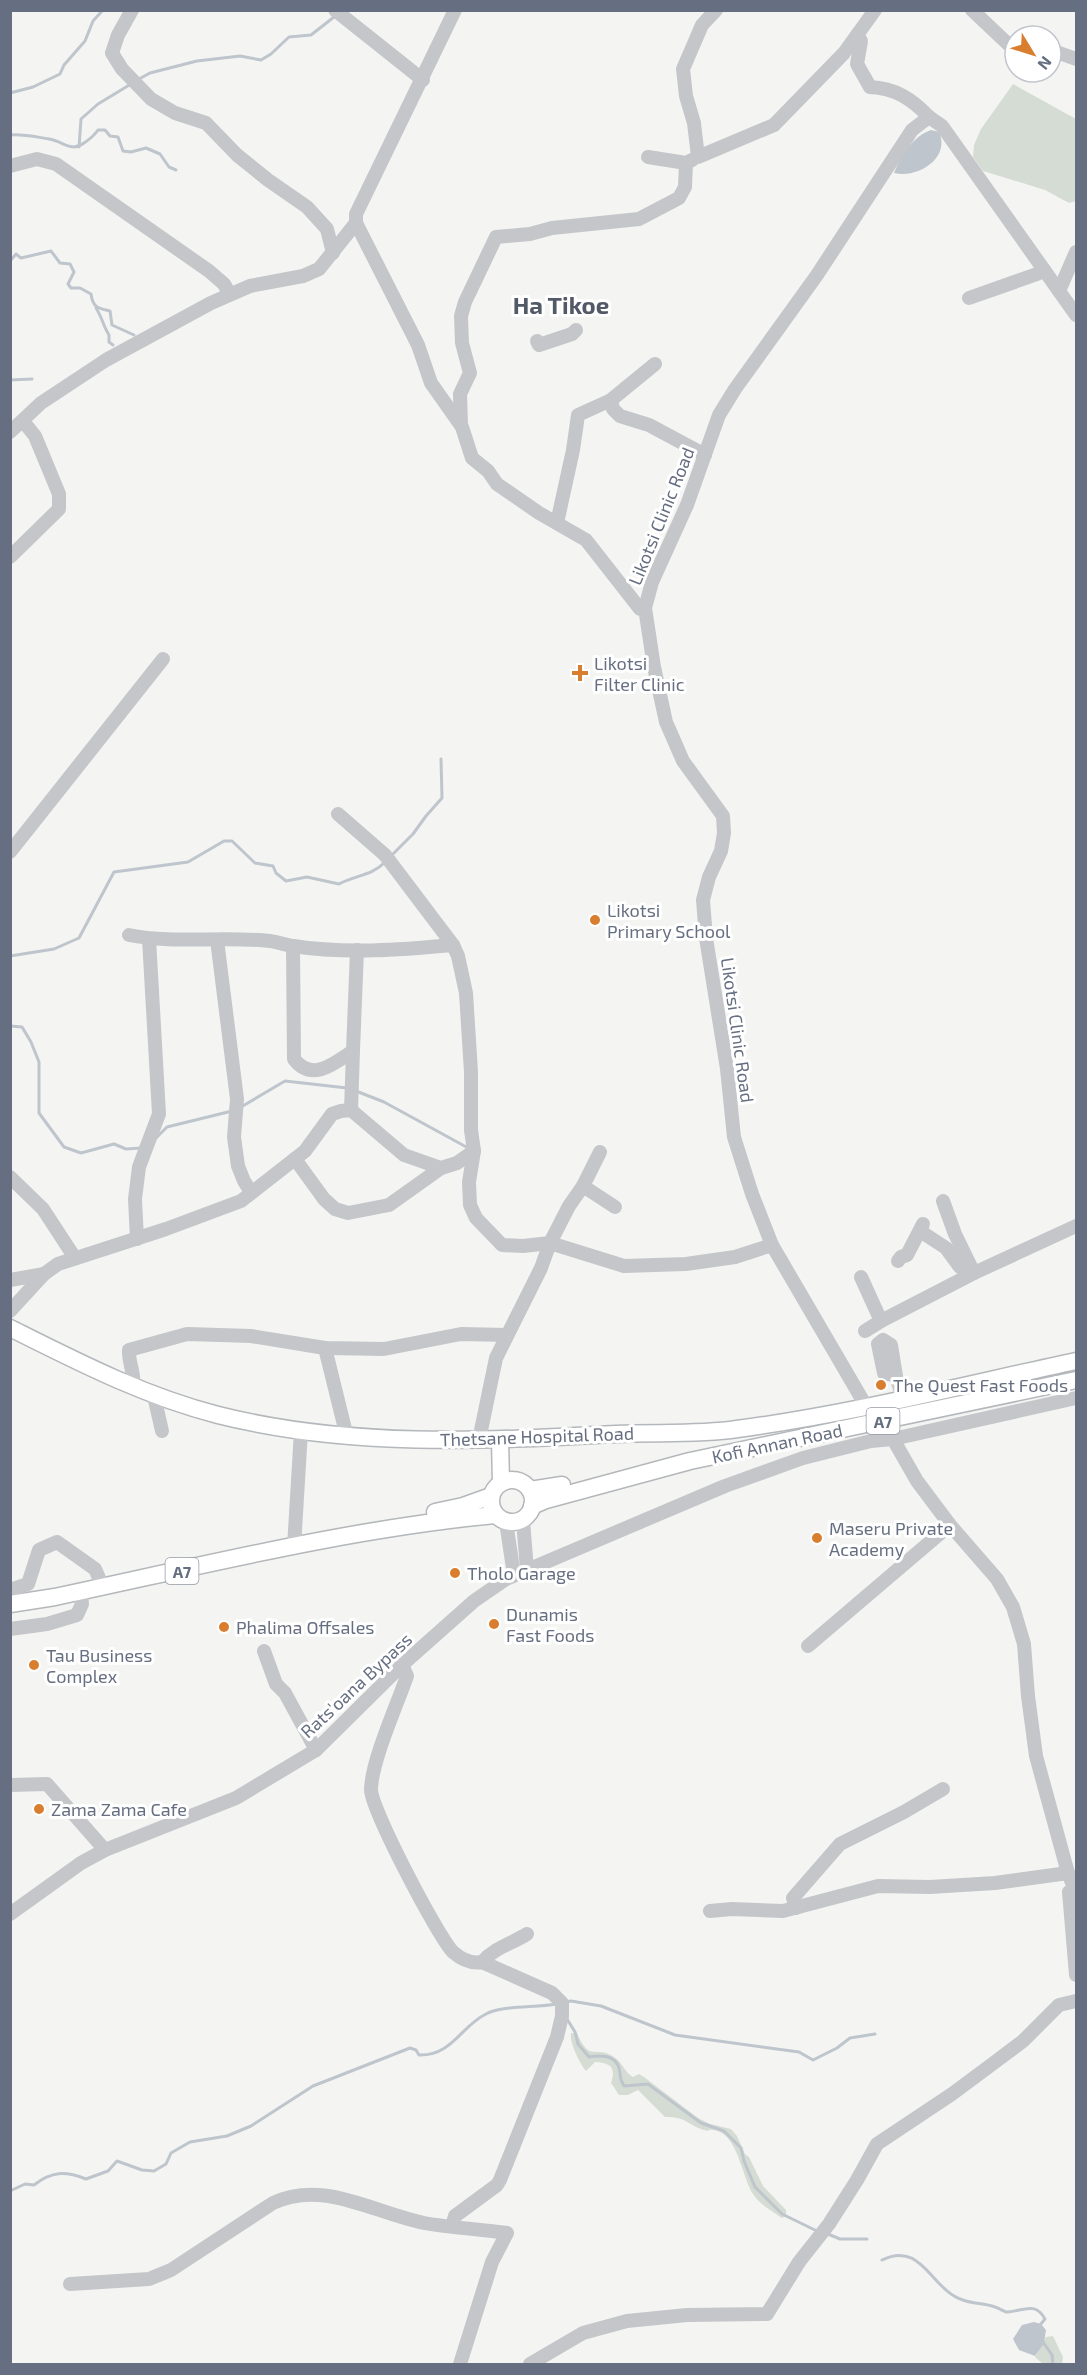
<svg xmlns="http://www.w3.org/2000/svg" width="1087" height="2375" viewBox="0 0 1087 2375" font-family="'Exo 2',sans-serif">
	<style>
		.green { fill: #d5dcd3 }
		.water { fill: #bfc5cc }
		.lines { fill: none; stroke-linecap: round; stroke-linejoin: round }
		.stream { stroke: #bfc5cc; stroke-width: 3 }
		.major-casing { stroke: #b4b7bb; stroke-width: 19 }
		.minor { stroke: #c4c6ca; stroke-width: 14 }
		.major { stroke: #fff; stroke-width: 16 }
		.poi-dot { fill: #d97e2e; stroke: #fff; stroke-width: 2 }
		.labels { text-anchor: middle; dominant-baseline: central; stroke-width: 6; stroke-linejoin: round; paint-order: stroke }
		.shield { fill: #fff; stroke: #949aa7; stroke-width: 1.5 }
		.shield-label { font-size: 16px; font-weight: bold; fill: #666f81 }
		.street-label { font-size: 18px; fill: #666f81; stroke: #fff }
		.poi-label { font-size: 18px; fill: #666f81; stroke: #fff; text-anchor: start }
		.district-label { font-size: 24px; font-weight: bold; fill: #535a67; stroke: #fff }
	</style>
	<rect width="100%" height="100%" fill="#f4f5f2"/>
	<g class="green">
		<path d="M 1013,84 L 1076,119 L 1076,201 L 1069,203 L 1045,190 L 983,171 L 973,157 L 974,145 L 981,129 Z"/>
		<path d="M 571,2033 L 577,2033 C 590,2064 595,2044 614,2057 C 623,2063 625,2073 633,2077 L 639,2074 L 644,2077 L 698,2118 L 710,2124 L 731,2129 L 737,2136 L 745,2154 L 749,2157 L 763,2186 L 786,2210 L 786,2216 L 782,2218 C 773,2212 759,2204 753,2194 C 742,2178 738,2132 713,2130 C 706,2129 711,2132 704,2130 C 687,2125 688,2117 665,2117 L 638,2090 L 628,2095 L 619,2095 L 611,2083 C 616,2067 611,2063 595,2062 L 586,2071 C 580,2064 569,2042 571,2033 Z"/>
		<path d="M 1053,2336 L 1063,2357 L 1062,2364 L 1043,2364 L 1035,2357 L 1046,2337 Z"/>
	</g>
	<g class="water">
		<path d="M 931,130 L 939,132 C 951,158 917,179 894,173 C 900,157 914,135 931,130 Z"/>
		<path d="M 1034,2322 L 1041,2324 L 1046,2330 L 1044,2343 L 1035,2356 L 1019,2350 L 1013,2339 L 1022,2325 Z"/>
	</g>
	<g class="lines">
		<g class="stream">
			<path d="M 139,79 L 150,73 L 197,61 L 240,56 L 261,60 L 271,54 L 289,37 L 311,35 L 334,17"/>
			<path d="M 10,93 L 33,87 L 60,74 L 64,65 L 85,41 L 93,21 L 103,10"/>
			<path d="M 10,135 C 24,134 36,137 49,139 C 63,141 71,153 84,143 C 90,139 94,136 98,130 L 105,130 L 110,136 L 118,137 L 123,151 L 131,152 L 146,148 L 160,154 L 169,167 L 176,170"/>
			<path d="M 79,147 L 81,119 L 98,104 L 131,84"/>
			<path d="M 10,261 L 16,254 L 21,258 L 51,251 L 60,263 L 70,264 L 74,272 L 68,284 L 71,288 L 80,288 L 91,294 C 93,308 98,308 110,311 L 112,325 L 134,335"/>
			<path d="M 96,308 C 102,317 104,328 109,335 L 109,342 L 113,345"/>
			<path d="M 10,380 L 32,379"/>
			<path d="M 392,855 L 413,834 L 426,816 L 442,798 L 441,759"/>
			<path d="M 10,956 L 54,949 L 79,938 L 114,872 L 188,862 L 224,841 L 232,841 L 255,863 L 273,866 L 276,873 L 286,881 L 307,877 L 339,884 C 355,875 372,876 385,862"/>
			<path d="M 10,1026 L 22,1027 L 31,1042 L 39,1062 L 39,1113 L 64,1147 L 81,1153 L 114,1144 L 126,1149 L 141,1148"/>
			<path d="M 356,1091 L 384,1102 L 470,1149"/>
			<path d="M 241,1107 L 285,1081 L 347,1088"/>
			<path d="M 156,1138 L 167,1127 L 232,1111"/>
			<path d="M 566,2002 L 571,2001 L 601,2006 L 675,2035 L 799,2052 L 813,2060 L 837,2048 L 850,2038 L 875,2034"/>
			<path d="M 567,2019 L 575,2032 L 578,2044 L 589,2057 C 600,2055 615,2055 619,2068 C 621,2075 619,2079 624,2086 L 648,2084 L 701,2123 L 724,2131 L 741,2148 L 744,2161 L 755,2187 L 782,2214 L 819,2232"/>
			<path d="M 10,2191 L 25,2184 L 34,2185 C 52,2171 65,2171 86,2179 L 108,2171 L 117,2161 L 142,2170 L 154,2171 L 166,2164 L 171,2153 L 190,2142 L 227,2136 L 251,2126 L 313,2086 L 410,2048 L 416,2050 L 419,2055 C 452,2056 461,2026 486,2014 C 502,2005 537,2008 556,2004"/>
			<path d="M 828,2234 L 840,2239 L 867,2239"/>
			<path d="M 882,2260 C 922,2240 931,2290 963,2300 C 973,2304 985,2303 995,2307 C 999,2308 1004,2312 1008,2312 C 1023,2311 1035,2301 1045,2319 L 1040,2325"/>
			<path d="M 1043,2342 L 1052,2355 L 1053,2364"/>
		</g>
		<g class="major-casing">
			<g id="major">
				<path d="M 10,1328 C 78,1362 144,1396 218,1415 C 349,1448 483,1441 616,1434 C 656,1432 698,1435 737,1429 C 851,1414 964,1385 1076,1361"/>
				<path d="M 500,1440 L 501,1483"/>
				<circle cx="512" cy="1501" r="21"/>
				<path d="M 530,1490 L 562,1485"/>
				<path d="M 532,1506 L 546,1500 L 690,1461 L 1076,1380"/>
				<path d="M 435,1512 L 463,1506 L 491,1496"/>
				<path d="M 10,1604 L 55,1597 C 201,1566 347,1529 495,1515"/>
			</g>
		</g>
		<g class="minor">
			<path d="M 132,10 L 118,35 L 112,53 L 122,69 L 151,99 L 175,113 L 206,123 L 237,155 L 268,180 L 307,207 L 327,229 L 333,253"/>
			<path d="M 335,10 L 423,80"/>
			<path d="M 716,10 L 702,25 L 683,69 L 686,96 L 694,123 L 698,157 L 774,125 L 844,53 L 875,10"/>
			<path d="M 972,10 L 1008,44 L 1015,44"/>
			<path d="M 857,35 L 861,41 L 857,64 L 870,87 C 895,88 912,99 929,117"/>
			<path d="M 1051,50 L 1076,59"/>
			<path d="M 648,157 L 686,163 L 692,160"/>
			<path d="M 10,166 L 37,159 L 56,164 L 209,271 L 224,284 L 229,293"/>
			<path d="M 356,223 L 418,345 L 431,383 L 462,427 L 472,458 L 488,471 L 497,484 L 539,513 L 586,540 L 640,609 L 645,608"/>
			<path d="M 1059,291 L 1076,252"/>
			<path d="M 969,298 L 1037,274 L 1044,270"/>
			<path d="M 537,341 L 539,345 L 572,334 L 576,330"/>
			<path d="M 611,400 L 613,409 L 620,416 L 649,425 L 705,455"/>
			<path d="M 461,425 L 460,394 L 470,373 L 462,343 L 461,316 L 465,302 L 496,237 L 530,234 L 552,228 L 639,219 L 679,198 L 685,187 L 686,163"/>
			<path d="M 10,432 L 41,403 L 106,360 L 211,303 L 250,286 L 303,276 L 319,269 L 356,223 L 356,214 L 455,10"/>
			<path d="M 557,523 L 573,450 L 578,415 L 611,400 L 655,364"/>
			<path d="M 10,557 L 59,509 L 59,494 L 35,436 L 23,421"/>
			<path d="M 338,814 L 385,855 L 453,945 L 458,956 L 466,993 L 471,1072 L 471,1130 L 474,1151 L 469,1182 L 470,1205 L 476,1218 L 502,1245 L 523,1246 L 550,1243 L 624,1266 L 686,1264 L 735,1257 L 772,1245"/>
			<path d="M 10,852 L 163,659"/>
			<path d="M 129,935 C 173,944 224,936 270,941 C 278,942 285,945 293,946 C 345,954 400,950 453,945"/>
			<path d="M 217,940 L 237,1099 L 234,1137 L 238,1166 L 244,1181 L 251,1192"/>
			<path d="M 293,946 L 294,1059 C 312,1083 335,1063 353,1051 L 357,950"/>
			<path d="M 351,1110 L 353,1051"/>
			<path d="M 295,1159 L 324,1199 L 335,1209 L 348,1213 L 389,1205 L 441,1168"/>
			<path d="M 10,1177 L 43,1209 L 75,1258"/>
			<path d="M 583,1186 L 615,1207"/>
			<path d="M 943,1201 L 955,1234 L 974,1273 L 1076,1226"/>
			<path d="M 137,1239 L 135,1199 L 139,1167 L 159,1114 L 149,939"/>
			<path d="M 898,1261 L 901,1257 L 907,1255 L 923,1224"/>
			<path d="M 861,1277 L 881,1321 L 865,1331"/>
			<path d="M 10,1280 L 44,1274"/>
			<path d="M 10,1311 L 44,1274 L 58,1264 L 166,1229 L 241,1201 L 305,1151 L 332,1114 L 341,1111 L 351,1110 L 404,1155 L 441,1168 L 457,1163 L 474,1151"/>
			<path d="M 881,1321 L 974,1273 L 960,1267 L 946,1248 L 920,1231"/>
			<path d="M 325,1348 L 347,1437"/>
			<path d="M 896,1376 L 884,1373 L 878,1344 L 883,1340 L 891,1345 L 896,1376 L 903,1398"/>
			<path d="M 132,1387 C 136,1374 128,1363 129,1350 L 187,1334 L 251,1336 L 325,1348 L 384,1349 L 461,1334 L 507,1335"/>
			<path d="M 154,1396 L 162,1431"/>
			<path d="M 866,1406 L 772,1245 L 752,1194 L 734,1137 L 727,1069 L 706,938 L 703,900 L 709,877 L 721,851 L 724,833 L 723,816 L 683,761 L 666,722 L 654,667 L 645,608 L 652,582 L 687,505 L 719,415 L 735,389 L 817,275 L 912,130 L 929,117 L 942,126 L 1076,315"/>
			<path d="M 893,1439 L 917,1481 L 950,1525 L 997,1579 L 1013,1607 L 1024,1644 L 1028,1696 L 1036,1756 L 1068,1873 L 1076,1892"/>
			<path d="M 479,1440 L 496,1358 L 541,1268 L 550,1243 L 569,1206 L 583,1186 L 600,1152"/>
			<path d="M 523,1520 L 527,1570"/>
			<path d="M 506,1522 L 514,1575"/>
			<path d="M 294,1547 L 301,1431"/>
			<path d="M 10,1590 L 28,1584 L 39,1550 L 57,1542 L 95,1569 L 103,1587"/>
			<path d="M 10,1629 L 47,1624 L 77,1615 L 82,1604 L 81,1592"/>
			<path d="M 808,1646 L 950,1525"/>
			<path d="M 264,1651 L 276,1684 L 285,1693 L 316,1750"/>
			<path d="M 402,1665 L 407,1676 C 397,1705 372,1760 371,1789 C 370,1807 438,1937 453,1952 C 461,1959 471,1964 482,1962 C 494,1948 511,1944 527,1934"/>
			<path d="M 10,1785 L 47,1784 L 105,1850"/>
			<path d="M 1075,1889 L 1069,1892 L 1076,1975"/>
			<path d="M 796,1908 L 793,1898 L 840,1844 L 904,1812 L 943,1789"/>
			<path d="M 710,1911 L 732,1909 L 783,1911 L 878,1886 L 930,1887 L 995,1883 L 1068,1873"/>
			<path d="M 10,1914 L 81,1863 L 105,1850 L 236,1798 L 316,1750 L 402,1665 L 474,1601 L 506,1579 L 725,1486 L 803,1458 L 871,1441 L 893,1439 L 1076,1398"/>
			<path d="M 452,2226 L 455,2216 L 497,2185 L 500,2180 L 557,2037 L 562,2016 L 562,2003 L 552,1993 L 482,1962"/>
			<path d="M 70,2284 L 149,2279 L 171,2270 L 273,2203 C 323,2179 374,2213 424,2223 C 452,2228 480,2229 507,2233 L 492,2262 L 460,2364"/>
			<path d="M 530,2364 L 583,2333 L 627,2321 L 687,2315 L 767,2314 L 799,2262 L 829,2224 L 857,2180 L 877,2144 L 952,2094 L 991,2065 L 1023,2041 L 1059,2005 L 1076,2001"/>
		</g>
		<use href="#major" class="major"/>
	</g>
	<g class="poi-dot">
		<path d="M577 664h6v6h6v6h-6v6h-6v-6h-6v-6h6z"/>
		<circle cx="595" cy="920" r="6"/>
		<circle cx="881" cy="1385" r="6"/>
		<circle cx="817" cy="1538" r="6"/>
		<circle cx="455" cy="1573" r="6"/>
		<circle cx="494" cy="1624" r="6"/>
		<circle cx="224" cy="1627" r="6"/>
		<circle cx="34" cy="1665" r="6"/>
		<circle cx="39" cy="1809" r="6"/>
	</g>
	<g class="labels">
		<g class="shield">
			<rect x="866.5" y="1408" width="33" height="26" rx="4.5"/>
			<rect x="165.5" y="1558" width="33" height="26" rx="4.5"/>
		</g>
		<g class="shield-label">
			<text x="883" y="1421">A7</text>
			<text x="182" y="1571">A7</text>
		</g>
		<g class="street-label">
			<text transform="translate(661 516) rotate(-68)">Likotsi Clinic Road</text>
			<text transform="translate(738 1030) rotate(82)">Likotsi Clinic Road</text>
			<text transform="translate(537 1436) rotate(-2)">Thetsane Hospital Road</text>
			<text transform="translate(777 1443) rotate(-12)">Kofi Annan Road</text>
			<text transform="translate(356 1685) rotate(-43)">Rats'oana Bypass</text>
		</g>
		<g class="poi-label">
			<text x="594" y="663">Likotsi<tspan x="594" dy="21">Filter Clinic</tspan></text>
			<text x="607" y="910">Likotsi<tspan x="607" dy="21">Primary School</tspan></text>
			<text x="893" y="1385">The Quest Fast Foods</text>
			<text x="829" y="1528">Maseru Private<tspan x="829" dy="21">Academy</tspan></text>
			<text x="467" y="1573">Tholo Garage</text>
			<text x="506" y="1614">Dunamis<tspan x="506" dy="21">Fast Foods</tspan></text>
			<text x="236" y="1627">Phalima Offsales</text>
			<text x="46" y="1655">Tau Business<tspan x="46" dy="21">Complex</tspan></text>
			<text x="51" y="1809">Zama Zama Cafe</text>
		</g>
		<g class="district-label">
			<text x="561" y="304">Ha Tikoe</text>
		</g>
	</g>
	<rect width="1087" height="2375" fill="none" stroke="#666f81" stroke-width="24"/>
	<g transform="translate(1033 54) rotate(128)"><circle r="28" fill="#ffffff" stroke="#c2c5cd" stroke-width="1.5"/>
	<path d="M0-4.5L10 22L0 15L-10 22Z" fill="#d97e2e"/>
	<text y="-9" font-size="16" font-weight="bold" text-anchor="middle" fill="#666f81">N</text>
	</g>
</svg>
